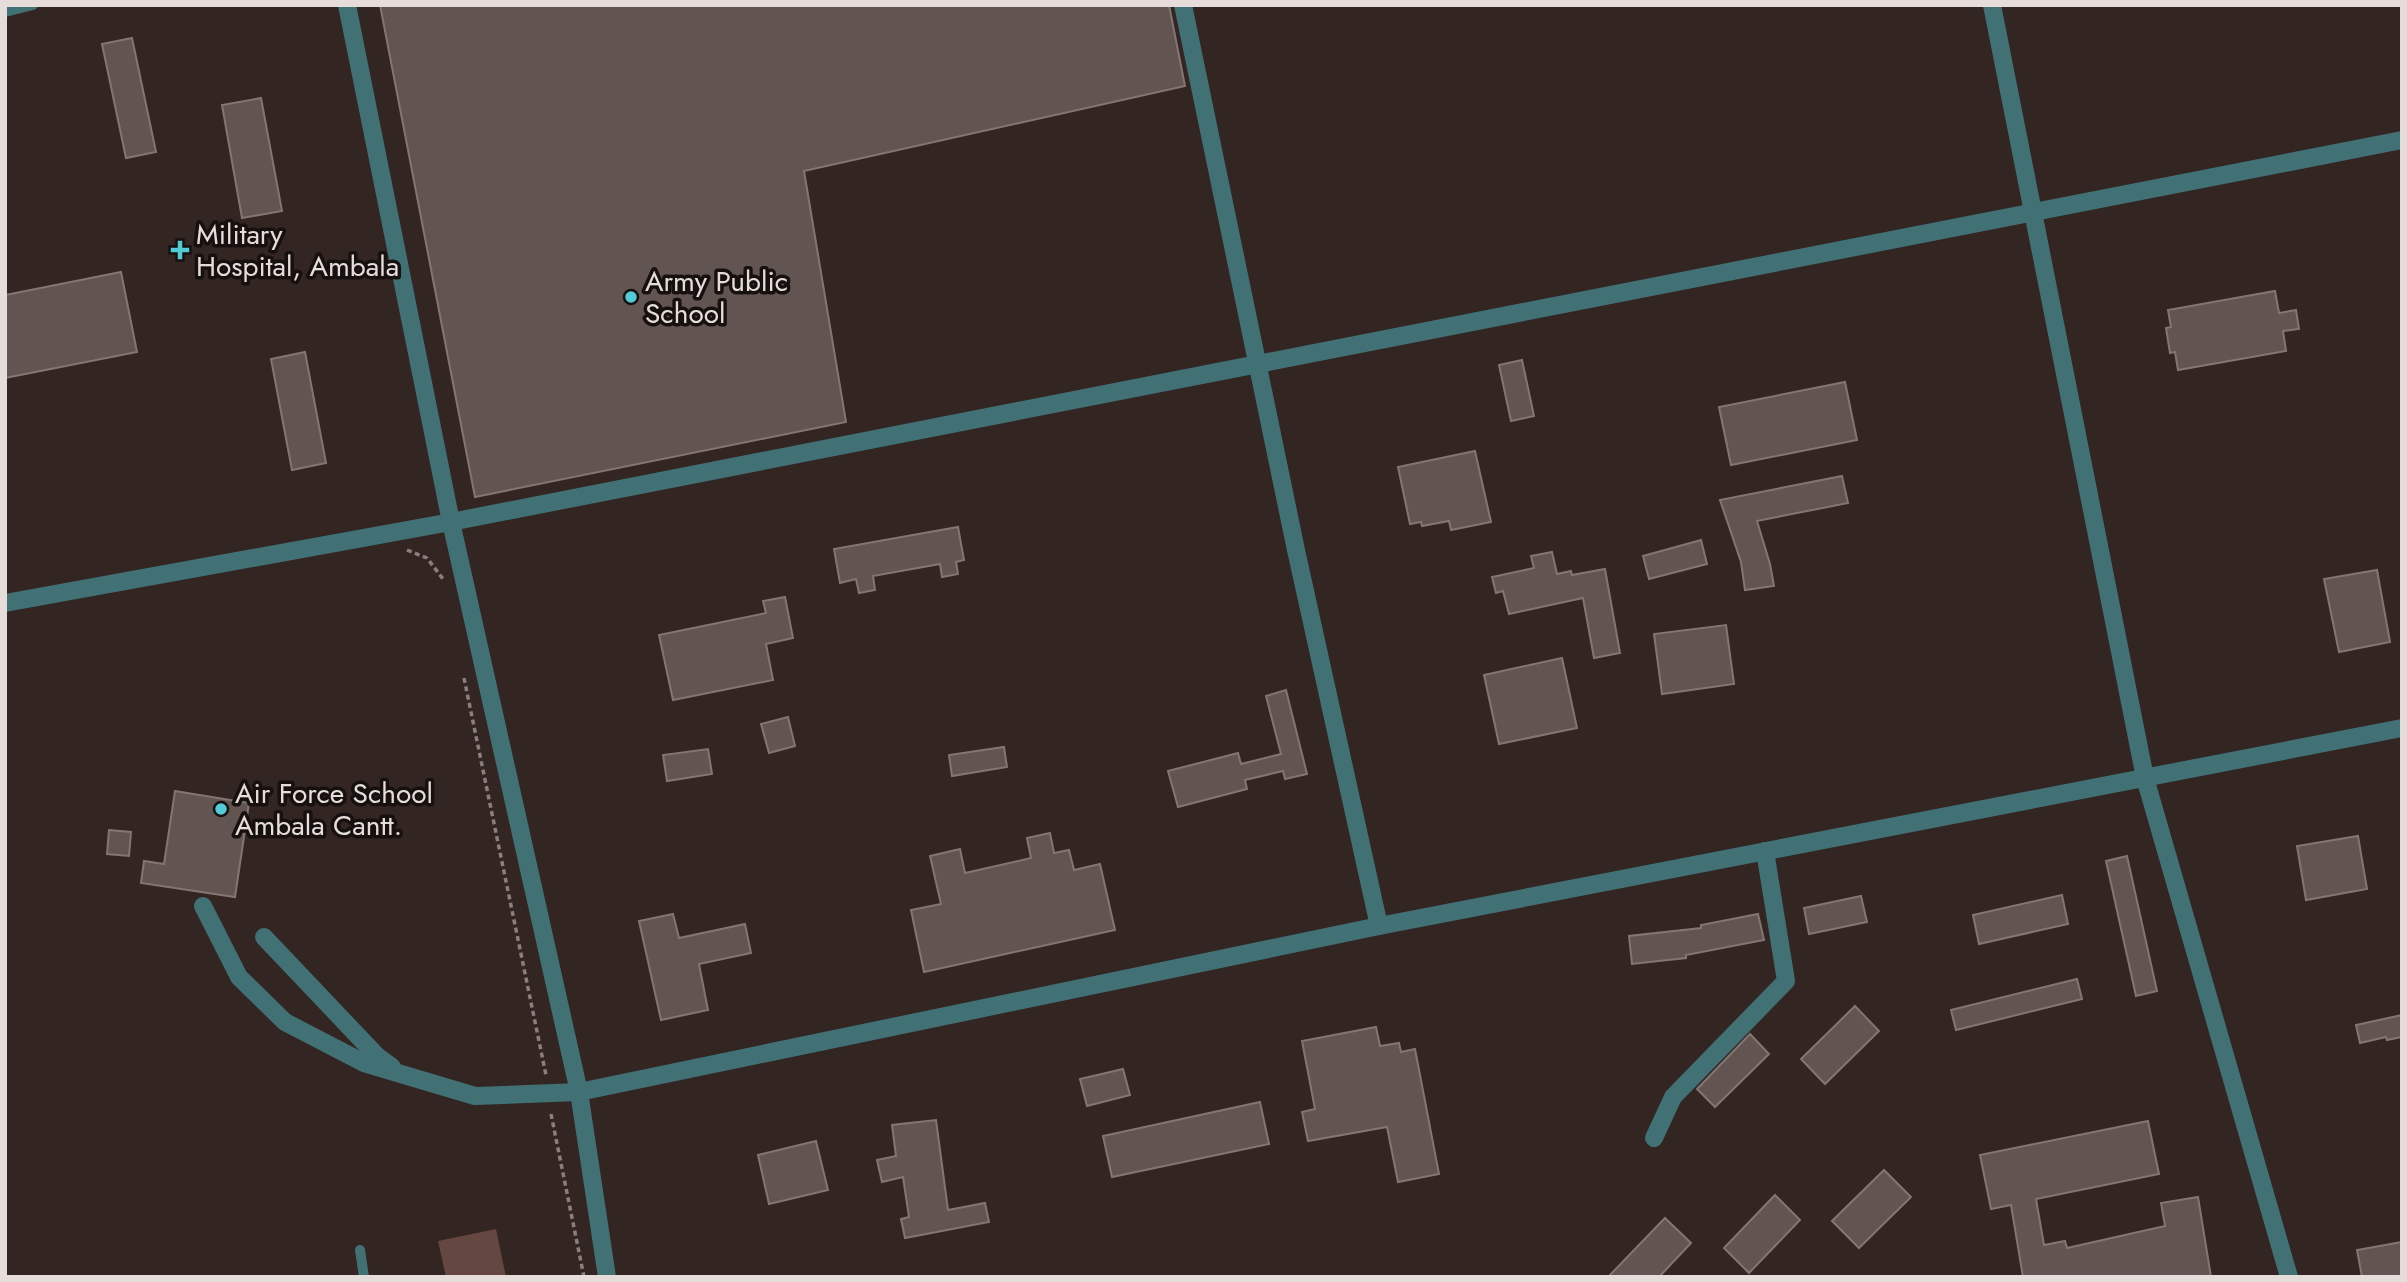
<svg xmlns="http://www.w3.org/2000/svg" width="2407" height="1282" viewBox="0 0 2407 1282" font-family="Jost,sans-serif">
	<style>
		.green { fill: #654741 }
		.building { fill: #625451; stroke: #857572; stroke-width: 2 }
		.lines { fill: none; stroke-linecap: round; stroke-linejoin: round }
		.path { stroke: #8a7f7d; stroke-width: 3.5; stroke-dasharray: 5 3.5; stroke-linecap: butt }
		.service { stroke: #417075; stroke-width: 10 }
		.minor { stroke: #417075; stroke-width: 18 }
		.tertiary { stroke: #417075; stroke-width: 18 }
		.poi-dot { fill: #52cbd7; stroke: #16100f; stroke-width: 2.5 }
		.labels { text-anchor: middle; dominant-baseline: central; stroke-width: 7; stroke-linejoin: round; paint-order: stroke }
		.poi-label { font-size: 28px; fill: #e6dddb; stroke: #16100f; text-anchor: start }
	</style>
	<rect width="100%" height="100%" fill="#322522"/>
	<path class="green" d="M 496,1229 L 506,1277 L 446,1277 L 438,1241 Z"/>
	<g class="building">
		<path d="M 380,5 L 1169,5 L 1185,86 L 804,171 L 846,422 L 475,497 Z"/>
		<path d="M 132,38 L 156,152 L 126,158 L 102,44 Z"/>
		<path d="M 261,98 L 282,211 L 242,218 L 222,105 Z"/>
		<path d="M 121,272 L 137,352 L 5,378 L 5,295 Z"/>
		<path d="M 2275,291 L 2279,313 L 2296,310 L 2299,329 L 2283,331 L 2286,351 L 2178,370 L 2175,352 L 2170,353 L 2166,328 L 2171,327 L 2168,310 Z"/>
		<path d="M 305,352 L 326,463 L 292,470 L 271,359 Z"/>
		<path d="M 1522,360 L 1534,416 L 1511,421 L 1499,365 Z"/>
		<path d="M 1845,382 L 1857,440 L 1731,465 L 1719,407 Z"/>
		<path d="M 1475,451 L 1491,522 L 1451,530 L 1449,521 L 1422,526 L 1421,522 L 1410,524 L 1398,467 Z"/>
		<path d="M 1842,476 L 1848,503 L 1757,521 L 1770,564 L 1774,586 L 1745,590 L 1741,562 L 1720,500 Z"/>
		<path d="M 958,527 L 964,560 L 956,562 L 958,574 L 942,577 L 940,564 L 873,576 L 875,590 L 859,593 L 856,579 L 840,583 L 834,549 Z"/>
		<path d="M 1701,540 L 1707,564 L 1649,579 L 1643,556 Z"/>
		<path d="M 1552,552 L 1557,574 L 1571,571 L 1572,575 L 1605,569 L 1620,653 L 1594,658 L 1583,598 L 1509,614 L 1503,591 L 1496,593 L 1492,577 L 1534,568 L 1531,556 Z"/>
		<path d="M 2377,570 L 2390,642 L 2339,652 L 2324,579 Z"/>
		<path d="M 785,597 L 793,638 L 766,644 L 773,680 L 673,700 L 659,635 L 766,613 L 763,601 Z"/>
		<path d="M 1726,625 L 1734,684 L 1662,694 L 1654,634 Z"/>
		<path d="M 1562,658 L 1577,728 L 1499,744 L 1484,675 Z"/>
		<path d="M 1286,690 L 1307,774 L 1285,779 L 1283,771 L 1245,780 L 1247,789 L 1178,807 L 1168,771 L 1238,753 L 1241,764 L 1281,754 L 1266,696 Z"/>
		<path d="M 788,717 L 795,746 L 769,753 L 761,724 Z"/>
		<path d="M 1004,747 L 1007,767 L 952,776 L 949,755 Z"/>
		<path d="M 708,749 L 712,774 L 667,781 L 663,755 Z"/>
		<path d="M 175,791 L 249,803 L 235,897 L 141,883 L 144,861 L 164,864 Z"/>
		<path d="M 109,830 L 131,832 L 129,856 L 107,854 Z"/>
		<path d="M 1050,833 L 1054,853 L 1069,850 L 1074,870 L 1100,864 L 1115,930 L 924,972 L 911,910 L 941,904 L 930,856 L 960,849 L 965,873 L 1031,858 L 1027,838 Z"/>
		<path d="M 2358,836 L 2367,889 L 2306,900 L 2297,846 Z"/>
		<path d="M 2127,856 L 2157,991 L 2136,996 L 2106,861 Z"/>
		<path d="M 2062,895 L 2068,924 L 1979,944 L 1973,915 Z"/>
		<path d="M 1861,896 L 1867,922 L 1809,934 L 1804,908 Z"/>
		<path d="M 673,914 L 679,938 L 745,924 L 751,953 L 699,964 L 708,1010 L 661,1020 L 639,921 Z"/>
		<path d="M 1758,914 L 1764,940 L 1686,955 L 1686,958 L 1632,964 L 1629,936 L 1701,928 L 1701,925 Z"/>
		<path d="M 2077,979 L 2082,999 L 1956,1030 L 1951,1010 Z"/>
		<path d="M 1855,1006 L 1879,1031 L 1825,1084 L 1801,1059 Z"/>
		<path d="M 2402,1015 L 2402,1037 L 2387,1040 L 2386,1037 L 2360,1043 L 2356,1025 Z"/>
		<path d="M 1376,1027 L 1380,1046 L 1399,1043 L 1401,1052 L 1415,1049 L 1439,1174 L 1398,1182 L 1387,1127 L 1308,1141 L 1302,1112 L 1315,1109 L 1302,1041 Z"/>
		<path d="M 1750,1034 L 1769,1054 L 1715,1107 L 1697,1089 Z"/>
		<path d="M 1123,1069 L 1130,1095 L 1087,1106 L 1080,1079 Z"/>
		<path d="M 1260,1102 L 1269,1144 L 1112,1177 L 1103,1136 Z"/>
		<path d="M 936,1120 L 948,1210 L 985,1203 L 989,1222 L 905,1238 L 901,1219 L 909,1217 L 903,1177 L 882,1182 L 877,1160 L 896,1156 L 892,1125 Z"/>
		<path d="M 2148,1121 L 2159,1174 L 2036,1199 L 2044,1245 L 2065,1241 L 2067,1248 L 2165,1226 L 2161,1203 L 2198,1197 L 2211,1277 L 2023,1277 L 2011,1205 L 1991,1209 L 1980,1155 Z"/>
		<path d="M 816,1141 L 828,1190 L 769,1204 L 758,1155 Z"/>
		<path d="M 1884,1170 L 1911,1197 L 1859,1248 L 1832,1221 Z"/>
		<path d="M 1775,1195 L 1800,1220 L 1749,1273 L 1724,1248 Z"/>
		<path d="M 1665,1218 L 1691,1243 L 1659,1277 L 1608,1277 Z"/>
		<path d="M 2402,1242 L 2402,1277 L 2362,1277 L 2357,1250 Z"/>
	</g>
	<g class="lines">
		<g class="path">
			<path d="M 407,550 L 427,558 L 443,579"/>
			<path d="M 464,678 L 546,1075"/>
			<path d="M 551,1114 L 584,1277"/>
		</g>
		<g class="service">
			<path d="M 5,12 L 33,5"/>
			<path d="M 360,1250 L 364,1277"/>
		</g>
		<g class="minor">
			<path d="M 1183,5 L 1296,550 L 1379,926"/>
			<path d="M 1992,5 L 2145,778 L 2289,1277"/>
			<path d="M 5,603 L 451,522 L 2402,140"/>
			<path d="M 203,906 L 239,977 L 285,1022 L 364,1063 L 475,1096 L 579,1092"/>
			<path d="M 264,937 L 377,1056 L 392,1067"/>
			<path d="M 1654,1138 L 1673,1097 L 1786,981 L 1765,851"/>
		</g>
		<g class="tertiary">
			<path d="M 347,5 L 451,522 L 579,1092 L 607,1277"/>
			<path d="M 579,1092 L 1379,926 L 2402,728"/>
		</g>
	</g>
	<g class="poi-dot">
		<path d="M176.5 239.5h7v7h7v7h-7v7h-7v-7h-7v-7h7z"/>
		<circle cx="631" cy="297" r="7"/>
		<circle cx="221" cy="809" r="7"/>
	</g>
	<g class="labels">
		<g class="poi-label">
			<text x="196" y="234">Military<tspan x="196" dy="32">Hospital, Ambala</tspan></text>
			<text x="645" y="281">Army Public<tspan x="645" dy="32">School</tspan></text>
			<text x="235" y="793">Air Force School<tspan x="235" dy="32">Ambala Cantt.</tspan></text>
		</g>
	</g>
	<rect width="2407" height="1282" fill="none" stroke="#e6dddb" stroke-width="14"/>
</svg>
